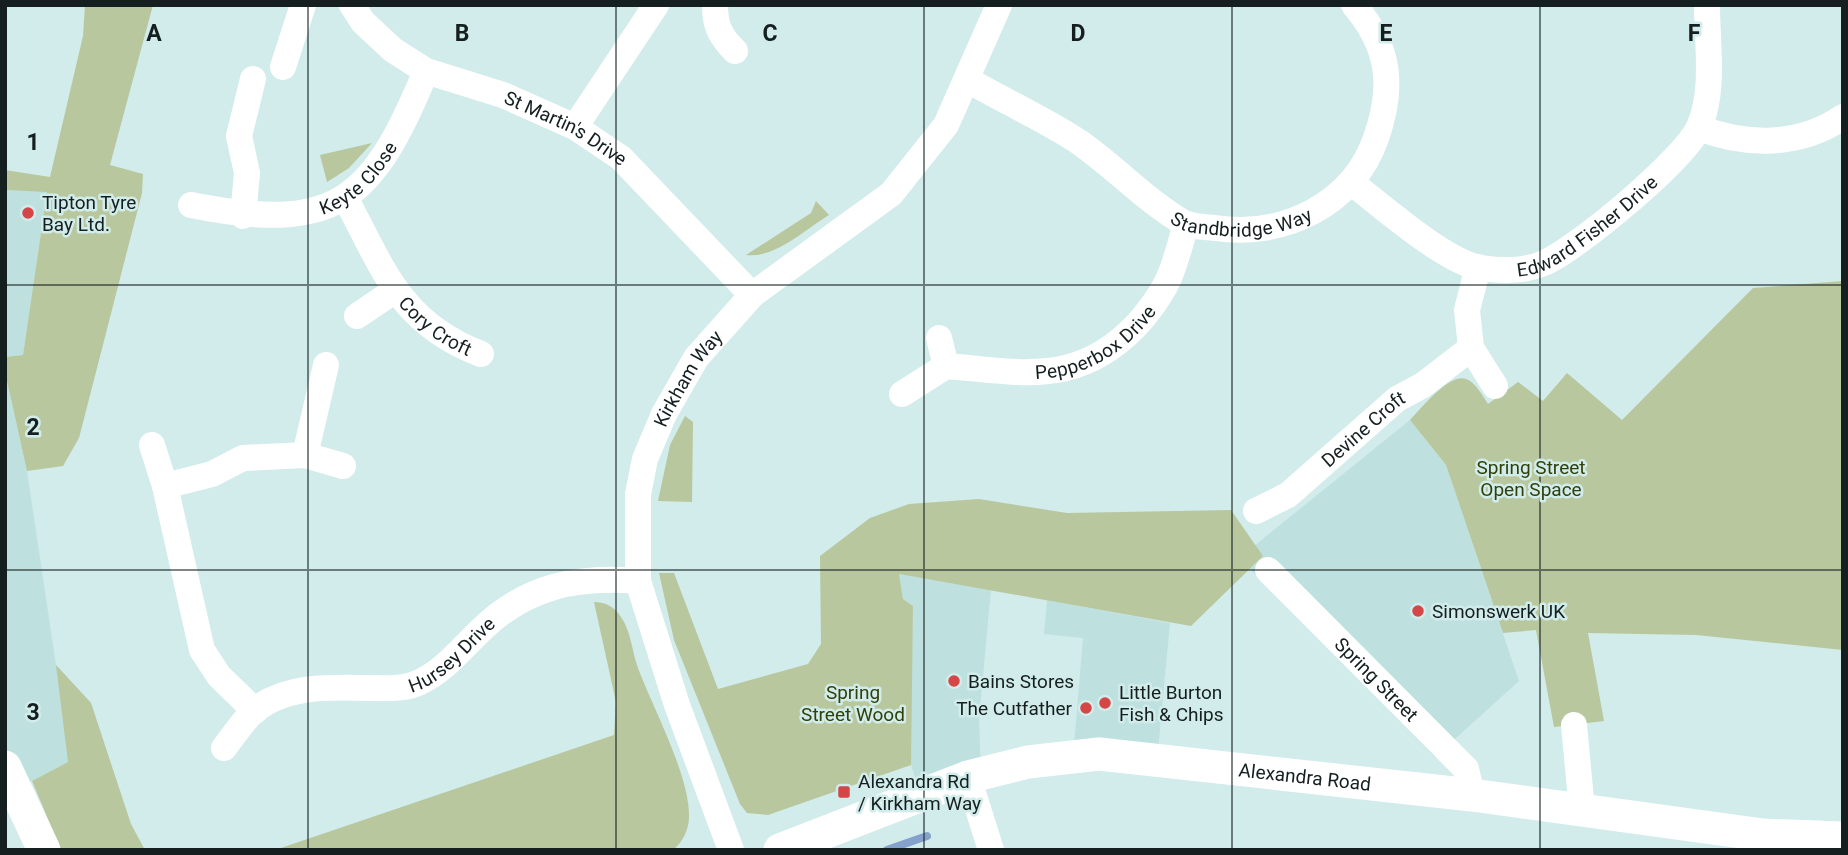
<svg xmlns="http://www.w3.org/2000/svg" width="1848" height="855" viewBox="0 0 1848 855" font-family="Roboto,sans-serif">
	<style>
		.built { fill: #bee1df }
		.green { fill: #b8c79e }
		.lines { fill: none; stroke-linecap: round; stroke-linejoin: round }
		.stream { stroke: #85a2cc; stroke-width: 8 }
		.minor { stroke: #fff; stroke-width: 26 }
		.major { stroke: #fff; stroke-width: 33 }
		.grid { fill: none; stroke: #151f1f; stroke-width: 2; stroke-opacity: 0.55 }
		.poi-dot { fill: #d54647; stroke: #d1ecea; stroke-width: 2.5 }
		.labels { text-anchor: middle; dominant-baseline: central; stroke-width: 5; stroke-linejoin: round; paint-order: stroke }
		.street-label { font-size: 19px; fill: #151f1f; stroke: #d1ecea }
		.poi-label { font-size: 19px; fill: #151f1f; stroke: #d1ecea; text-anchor: start }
		.park-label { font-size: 19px; fill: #314008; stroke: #d1ecea }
		.grid-label { font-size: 23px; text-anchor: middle; font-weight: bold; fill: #151f1f; stroke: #d1ecea; stroke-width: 5; stroke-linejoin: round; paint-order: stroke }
	</style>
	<rect width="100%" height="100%" fill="#d1ecea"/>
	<g class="built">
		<path d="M 5,190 L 47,191 L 23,355 L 5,357 Z"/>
		<path d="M 5,372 L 27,471 L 56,665 L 91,703 L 104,743 L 32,781 L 5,790 Z"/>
		<path d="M 1410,420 L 1446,465 L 1519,681 L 1435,757 L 1250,569 L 1263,556 L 1254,546 Z"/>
		<path d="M 899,574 L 991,590 L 979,719 L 981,774 L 921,795 L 911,765 L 910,744 L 913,606 L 903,599 Z"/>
		<path d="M 1047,600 L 1170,623 L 1157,761 L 1073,757 L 1083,638 L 1044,634 Z"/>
	</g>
	<g class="green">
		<path d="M 85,5 L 153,5 L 110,165 L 143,174 L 142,193 L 79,438 L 63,466 L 27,471 L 5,372 L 5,357 L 23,355 L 47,192 L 5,190 L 5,170 L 50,177 L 83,36 Z"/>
		<path d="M 372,143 L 349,168 L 327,182 L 320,155 Z"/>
		<path d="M 816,201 L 829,215 C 806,229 774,259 746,255 L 811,213 Z"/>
		<path d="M 1843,281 L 1843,650 L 1696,635 L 1588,633 L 1604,721 L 1554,727 L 1536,630 L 1503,633 L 1446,465 L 1410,420 C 1421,409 1449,373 1466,379 C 1475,382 1483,396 1488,404 L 1518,382 L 1543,401 L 1567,373 L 1622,420 L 1753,288 Z"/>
		<path d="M 685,416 L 693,422 L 692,502 L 658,501 L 670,445 Z"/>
		<path d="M 979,499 L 1067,513 L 1231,510 L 1263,556 L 1191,626 L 899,574 L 903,599 L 913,606 L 911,765 L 768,815 L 747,813 L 740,804 L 674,640 L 659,573 L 674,573 L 718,689 L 808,664 L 821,644 L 820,556 L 870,518 L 909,504 Z"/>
		<path d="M 594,602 C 605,602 615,607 621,617 C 631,631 632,652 638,668 C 653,708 690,776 689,817 C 689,829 683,842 673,850 L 275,850 L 614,735 L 616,702 Z"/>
		<path d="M 56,665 L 91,703 L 131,824 L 145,850 L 61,850 L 32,781 L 68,762 Z"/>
	</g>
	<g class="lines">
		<path class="stream" d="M 887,850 L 927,836"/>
		<g class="minor">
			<path id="s1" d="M 352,5 L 363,22 L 393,50 L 426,71 L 503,95 L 575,127 L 621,158 L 752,295"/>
			<path d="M 715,5 C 715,26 720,36 735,51"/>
			<path d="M 283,67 L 303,5"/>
			<path id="s2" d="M 968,80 C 1004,101 1044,119 1079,142 C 1115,167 1146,201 1184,223 C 1193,227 1206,227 1215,228 C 1283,238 1353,205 1376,138 C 1394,87 1390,47 1354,5"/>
			<path d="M 575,127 L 656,5"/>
			<path d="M 1699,128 C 1747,146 1799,147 1843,117"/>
			<path id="s3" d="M 1352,183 C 1382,206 1445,262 1481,268 C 1501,271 1524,272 1544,263 C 1577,249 1685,159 1699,127 C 1715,92 1707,43 1707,5"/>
			<path id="s4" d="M 346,199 C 383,269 401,324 481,354"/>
			<path id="s5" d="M 191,205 C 336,234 372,202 426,71"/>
			<path d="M 243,216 L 247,173 L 239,136 L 253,79"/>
			<path d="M 1478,267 L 1467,310 L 1471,348 L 1495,386"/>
			<path d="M 357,316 L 394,291"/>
			<path id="s6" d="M 939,338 L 946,366 C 978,368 1015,375 1048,371 C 1100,366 1140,330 1165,286 C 1175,268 1180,244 1186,224"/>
			<path d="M 902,394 L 946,366"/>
			<path d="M 152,445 L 165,486 L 202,650 L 219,676 L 255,711"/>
			<path d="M 305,455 L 326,365"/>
			<path d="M 165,486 L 212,474 L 243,458 L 305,455 L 343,466"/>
			<path id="s7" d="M 1256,511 L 1288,495 L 1397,399 L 1423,385 L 1471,348"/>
			<path id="s8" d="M 1268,570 L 1466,769 L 1472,795"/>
			<path d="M 1574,725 L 1582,810"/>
			<path id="s9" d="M 224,748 C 233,736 243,721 254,711 C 285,685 330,687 367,688 C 385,688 404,690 420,682 C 444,671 462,648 481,630 C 526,586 577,576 638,581"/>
			<path d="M 968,777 L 991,850"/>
			<path id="s10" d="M 731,850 L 677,705 L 638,581 L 638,494 L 645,459 L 664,414 L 696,358 L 752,295 L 891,194 L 946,125 L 999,5"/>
		</g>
		<g class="major">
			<path d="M 5,767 L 44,850"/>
			<path id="s11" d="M 780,850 L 968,777 L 1028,762 L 1099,754 L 1472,795 L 1763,835 L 1843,838"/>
		</g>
	</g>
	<path class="grid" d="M 308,5 L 308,850M 616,5 L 616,850M 924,5 L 924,850M 1232,5 L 1232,850M 1540,5 L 1540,850M 5,285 L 1843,285M 5,570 L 1843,570"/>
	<g class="poi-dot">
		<circle cx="28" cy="213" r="7"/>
		<circle cx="1418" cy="611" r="7"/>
		<circle cx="954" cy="681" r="7"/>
		<circle cx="1105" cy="703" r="7"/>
		<circle cx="1086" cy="708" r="7"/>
		<rect x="837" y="785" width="14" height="14" rx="3.5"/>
	</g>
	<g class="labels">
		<g class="street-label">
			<text stroke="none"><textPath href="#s1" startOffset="252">St Martin's Drive</textPath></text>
			<text stroke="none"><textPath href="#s5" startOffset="180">Keyte Close</textPath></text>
			<text stroke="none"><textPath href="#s2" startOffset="318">Standbridge Way</textPath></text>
			<text stroke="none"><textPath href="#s3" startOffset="275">Edward Fisher Drive</textPath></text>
			<text stroke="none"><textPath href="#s4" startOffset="158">Cory Croft</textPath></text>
			<text stroke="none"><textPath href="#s6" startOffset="187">Pepperbox Drive</textPath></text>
			<text stroke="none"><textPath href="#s10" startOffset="499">Kirkham Way</textPath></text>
			<text stroke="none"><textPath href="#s7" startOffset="136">Devine Croft</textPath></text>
			<text stroke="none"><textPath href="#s9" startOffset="261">Hursey Drive</textPath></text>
			<text stroke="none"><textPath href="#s8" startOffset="154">Spring Street</textPath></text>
			<text stroke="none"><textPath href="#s11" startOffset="542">Alexandra Road</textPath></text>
		</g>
		<g class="poi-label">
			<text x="42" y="202">Tipton Tyre<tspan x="42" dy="22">Bay Ltd.</tspan></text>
			<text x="1432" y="611">Simonswerk UK</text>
			<text x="968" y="681">Bains Stores</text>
			<text x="1119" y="692">Little Burton<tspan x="1119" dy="22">Fish &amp; Chips</tspan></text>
			<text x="1072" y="708" text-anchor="end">The Cutfather</text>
			<text x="858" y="781">Alexandra Rd<tspan x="858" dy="22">/ Kirkham Way</tspan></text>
		</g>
		<g class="park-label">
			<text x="1531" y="467">Spring Street<tspan x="1531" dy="22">Open Space</tspan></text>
			<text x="853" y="692">Spring<tspan x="853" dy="22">Street Wood</tspan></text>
		</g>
	</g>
	<g class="grid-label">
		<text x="154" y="41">A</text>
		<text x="462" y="41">B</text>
		<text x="770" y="41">C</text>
		<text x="1078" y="41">D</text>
		<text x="1386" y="41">E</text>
		<text x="1694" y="41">F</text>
		<text x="33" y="150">1</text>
		<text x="33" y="435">2</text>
		<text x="33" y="720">3</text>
	</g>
	<rect width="1848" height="855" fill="none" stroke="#151f1f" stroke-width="14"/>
</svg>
